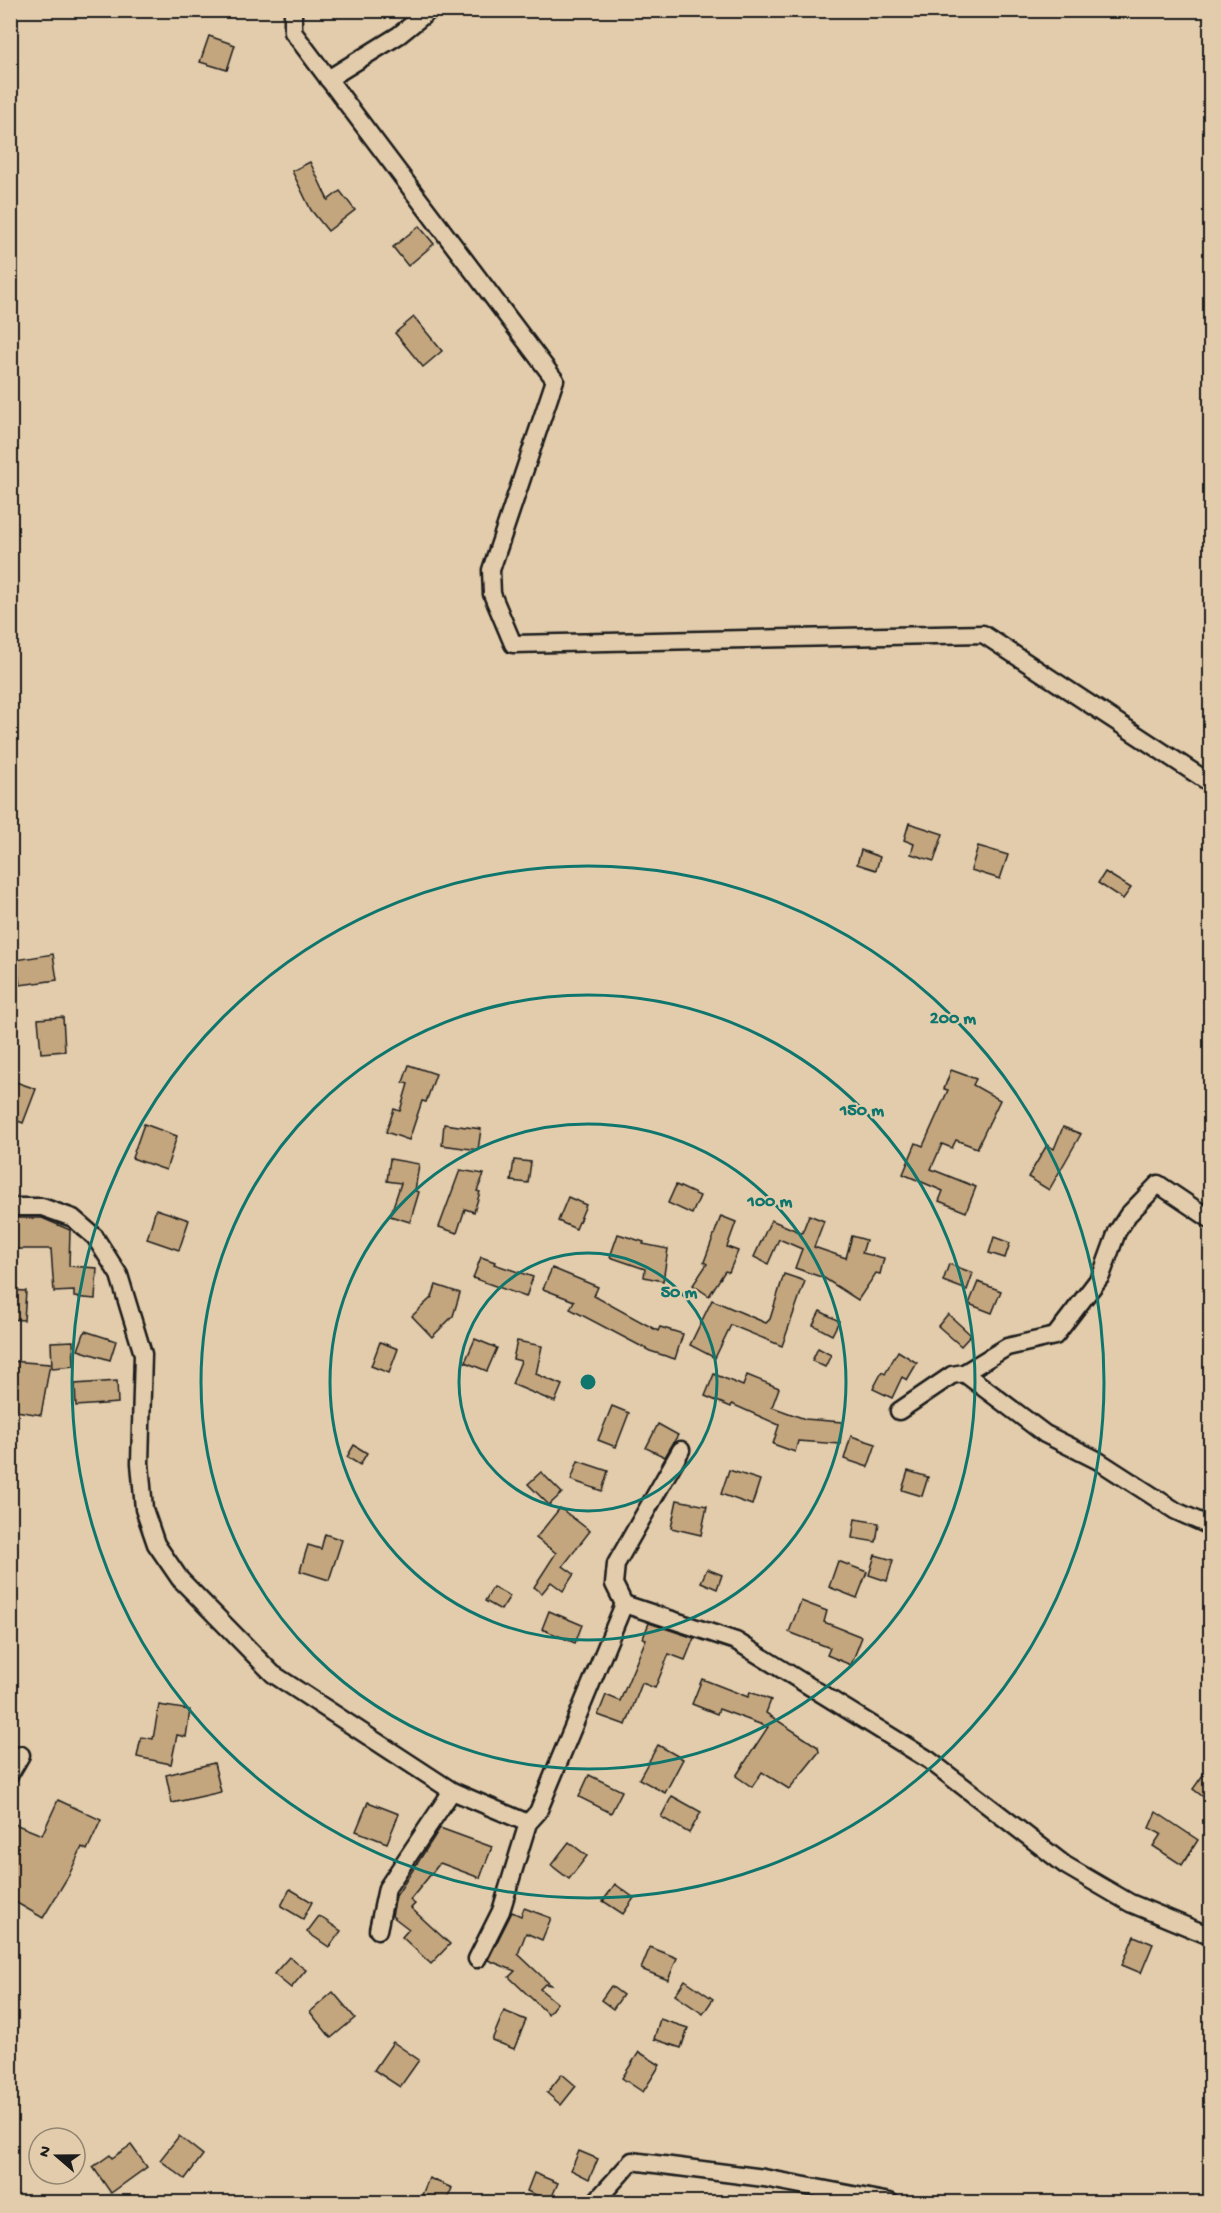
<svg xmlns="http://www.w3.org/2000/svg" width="1221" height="2213" viewBox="0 0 1221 2213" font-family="'Gochi Hand',sans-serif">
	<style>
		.building { fill: #c4a67e; stroke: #1c1c1c; stroke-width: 1.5 }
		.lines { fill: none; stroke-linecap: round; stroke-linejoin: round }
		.minor-casing { stroke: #1c1c1c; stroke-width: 21 }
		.minor { stroke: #e2ccab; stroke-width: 16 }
		.ring { fill: none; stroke: #0f766e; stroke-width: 3 }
		.centre { fill: #0f766e; stroke: #e2ccab; stroke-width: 3 }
		.ring-label { font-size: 18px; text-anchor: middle; font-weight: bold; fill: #0f766e; stroke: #e2ccab; stroke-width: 4.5; stroke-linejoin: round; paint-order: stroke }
	</style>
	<rect width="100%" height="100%" fill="#e2ccab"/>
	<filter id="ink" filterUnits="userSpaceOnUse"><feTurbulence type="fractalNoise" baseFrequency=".0167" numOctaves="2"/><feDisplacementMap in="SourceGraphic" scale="12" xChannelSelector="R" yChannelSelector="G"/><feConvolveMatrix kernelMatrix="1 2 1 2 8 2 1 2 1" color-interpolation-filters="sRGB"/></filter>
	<g filter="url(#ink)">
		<g class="building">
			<path d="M 209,36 L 235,45 L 227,70 L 200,62 Z"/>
			<path d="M 310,162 L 328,200 L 340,191 L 355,210 L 328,231 L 311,210 L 292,171 Z"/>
			<path d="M 419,226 L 434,244 L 408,266 L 393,247 Z"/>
			<path d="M 414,317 L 442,351 L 423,367 L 395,333 Z"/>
			<path d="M 909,823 L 943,834 L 934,861 L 911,854 L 914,844 L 904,840 Z"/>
			<path d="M 978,846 L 1008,855 L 1000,879 L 971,870 Z"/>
			<path d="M 861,850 L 880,857 L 876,870 L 857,864 Z"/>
			<path d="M 1105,872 L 1131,888 L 1123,899 L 1098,883 Z"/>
			<path d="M 53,954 L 57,980 L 20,985 L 16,960 Z"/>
			<path d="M 63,1017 L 65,1051 L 41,1053 L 38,1019 Z"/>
			<path d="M 409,1065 L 436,1074 L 426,1102 L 422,1101 L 409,1140 L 386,1132 L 394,1109 L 400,1111 L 408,1084 L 403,1082 Z"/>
			<path d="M 951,1070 L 976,1079 L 973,1085 L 1000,1100 L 977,1148 L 956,1140 L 952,1148 L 942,1144 L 931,1169 L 976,1187 L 966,1212 L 939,1201 L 943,1191 L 903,1174 L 916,1143 L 923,1146 L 948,1090 L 944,1089 Z"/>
			<path d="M 10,1080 L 36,1089 L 23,1123 L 10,1118 Z"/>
			<path d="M 144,1124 L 177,1136 L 166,1170 L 132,1158 Z"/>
			<path d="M 444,1124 L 481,1129 L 478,1150 L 442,1145 Z"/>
			<path d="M 1063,1127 L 1081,1134 L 1049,1190 L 1028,1177 L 1047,1145 L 1054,1149 Z"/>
			<path d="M 390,1159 L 419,1164 L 415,1191 L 419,1192 L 410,1222 L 390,1216 L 401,1183 L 387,1181 Z"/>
			<path d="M 514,1160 L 531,1162 L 528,1183 L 511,1181 Z"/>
			<path d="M 460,1170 L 484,1174 L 477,1191 L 480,1192 L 474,1212 L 465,1209 L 457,1233 L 439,1227 Z"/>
			<path d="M 676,1185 L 700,1196 L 692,1214 L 668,1203 Z"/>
			<path d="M 568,1197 L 586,1205 L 576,1229 L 558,1221 Z"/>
			<path d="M 156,1209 L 189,1220 L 179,1250 L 147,1239 Z"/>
			<path d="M 809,1215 L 824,1221 L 814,1247 L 846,1258 L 852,1236 L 866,1240 L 862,1253 L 884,1258 L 880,1274 L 876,1273 L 858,1300 L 824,1278 L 795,1268 L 802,1249 L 779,1239 L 768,1264 L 754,1257 L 771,1220 L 802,1233 Z"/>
			<path d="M 721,1216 L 736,1222 L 727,1247 L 738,1251 L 729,1272 L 725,1271 L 709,1296 L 693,1285 L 707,1264 L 704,1262 Z"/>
			<path d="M 10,1218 L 42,1218 L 70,1230 L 69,1266 L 97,1268 L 95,1299 L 74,1297 L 74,1291 L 54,1292 L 51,1249 L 10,1249 Z"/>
			<path d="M 618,1234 L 644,1242 L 643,1244 L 668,1249 L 663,1281 L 644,1277 L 645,1269 L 610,1257 Z"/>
			<path d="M 994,1237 L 1010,1243 L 1005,1258 L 989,1253 Z"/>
			<path d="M 481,1257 L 495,1262 L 494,1264 L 533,1277 L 526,1297 L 473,1278 Z"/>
			<path d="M 949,1264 L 973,1273 L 967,1290 L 943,1281 Z"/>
			<path d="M 552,1268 L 598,1287 L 594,1296 L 658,1331 L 660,1327 L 683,1334 L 675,1359 L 650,1351 L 570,1309 L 574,1301 L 543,1289 Z"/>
			<path d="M 784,1274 L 805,1281 L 782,1346 L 731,1325 L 715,1358 L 690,1345 L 712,1300 L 766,1323 L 770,1319 Z"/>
			<path d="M 978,1282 L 1001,1291 L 992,1313 L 969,1304 Z"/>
			<path d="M 436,1285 L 460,1293 L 453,1316 L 432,1337 L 412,1316 L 432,1297 Z"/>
			<path d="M 10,1290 L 26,1291 L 24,1320 L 10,1319 Z"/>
			<path d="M 820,1311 L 839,1321 L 832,1335 L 813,1325 Z"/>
			<path d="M 948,1314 L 971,1335 L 961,1346 L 938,1326 Z"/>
			<path d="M 85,1331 L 116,1341 L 110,1360 L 78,1350 Z"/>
			<path d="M 475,1339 L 497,1348 L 487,1371 L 465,1362 Z"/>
			<path d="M 73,1341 L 74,1366 L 52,1368 L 51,1342 Z"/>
			<path d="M 517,1341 L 542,1346 L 536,1374 L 562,1385 L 555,1402 L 512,1384 L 521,1361 L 513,1359 Z"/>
			<path d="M 380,1342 L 398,1349 L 389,1373 L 371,1366 Z"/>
			<path d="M 818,1348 L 831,1355 L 825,1367 L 812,1361 Z"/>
			<path d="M 898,1351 L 917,1363 L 907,1380 L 902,1377 L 892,1398 L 873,1389 L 882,1372 L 885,1374 Z"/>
			<path d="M 10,1361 L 50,1364 L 41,1415 L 10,1410 Z"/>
			<path d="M 714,1374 L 743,1386 L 747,1375 L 779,1388 L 772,1407 L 805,1419 L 842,1422 L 840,1444 L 798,1441 L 795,1452 L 773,1444 L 779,1425 L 732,1404 L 731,1407 L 705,1396 Z"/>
			<path d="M 117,1381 L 118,1403 L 76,1406 L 75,1384 Z"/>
			<path d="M 612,1406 L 629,1413 L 616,1447 L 598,1440 Z"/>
			<path d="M 658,1424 L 678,1435 L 665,1457 L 646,1448 Z"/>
			<path d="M 851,1436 L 876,1444 L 868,1467 L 844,1459 Z"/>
			<path d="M 354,1445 L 367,1453 L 360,1465 L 347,1457 Z"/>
			<path d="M 578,1461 L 608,1471 L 602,1491 L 571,1480 Z"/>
			<path d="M 729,1470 L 760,1480 L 752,1505 L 721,1494 Z"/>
			<path d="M 908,1471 L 928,1477 L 922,1496 L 902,1490 Z"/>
			<path d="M 541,1472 L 562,1493 L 549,1505 L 528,1484 Z"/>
			<path d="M 677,1500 L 707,1506 L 701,1535 L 671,1528 Z"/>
			<path d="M 560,1508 L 590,1531 L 563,1566 L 574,1574 L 563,1591 L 551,1582 L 542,1593 L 534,1587 L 556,1553 L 536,1538 Z"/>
			<path d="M 855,1519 L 879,1523 L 876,1542 L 852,1538 Z"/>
			<path d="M 325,1534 L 342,1540 L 329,1580 L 300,1571 L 308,1545 L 321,1549 Z"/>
			<path d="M 875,1555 L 893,1560 L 887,1581 L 869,1575 Z"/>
			<path d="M 838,1561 L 867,1572 L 857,1598 L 829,1587 Z"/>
			<path d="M 707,1569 L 722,1575 L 717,1589 L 701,1582 Z"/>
			<path d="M 493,1587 L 510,1596 L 501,1610 L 485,1601 Z"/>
			<path d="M 801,1601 L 827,1611 L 824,1622 L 862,1637 L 851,1665 L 827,1655 L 830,1648 L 789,1632 Z"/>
			<path d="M 549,1611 L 582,1625 L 575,1643 L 542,1629 Z"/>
			<path d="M 649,1623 L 694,1638 L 685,1660 L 669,1654 L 655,1688 L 642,1683 L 626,1725 L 598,1715 L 606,1695 L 620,1701 L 646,1639 L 643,1638 Z"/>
			<path d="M 702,1679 L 748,1697 L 750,1692 L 771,1700 L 766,1713 L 818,1747 L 819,1752 L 789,1789 L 762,1772 L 752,1787 L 736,1776 L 768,1727 L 719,1709 L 717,1714 L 692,1704 Z"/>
			<path d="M 159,1705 L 190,1710 L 186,1737 L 177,1735 L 171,1764 L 137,1757 L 141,1737 L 153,1739 Z"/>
			<path d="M 658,1745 L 683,1759 L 665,1793 L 639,1779 Z"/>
			<path d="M 214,1763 L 221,1792 L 172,1803 L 166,1775 Z"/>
			<path d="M 1210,1765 L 1210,1802 L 1193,1789 Z"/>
			<path d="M 589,1775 L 622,1791 L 611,1813 L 579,1797 Z"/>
			<path d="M 672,1796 L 701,1812 L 689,1833 L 661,1817 Z"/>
			<path d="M 58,1800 L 101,1820 L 87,1850 L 82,1847 L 69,1875 L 43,1918 L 10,1899 L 10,1822 L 42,1835 Z"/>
			<path d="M 368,1802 L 399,1814 L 387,1843 L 356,1831 Z"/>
			<path d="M 1156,1812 L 1198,1840 L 1182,1865 L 1153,1846 L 1161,1834 L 1149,1828 Z"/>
			<path d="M 440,1828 L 492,1847 L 480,1878 L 440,1863 L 410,1900 L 415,1904 L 411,1908 L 450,1944 L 431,1964 L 402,1937 L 409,1929 L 392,1916 L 396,1896 Z"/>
			<path d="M 569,1842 L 587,1856 L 569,1879 L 551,1865 Z"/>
			<path d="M 615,1884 L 634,1898 L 623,1914 L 603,1901 Z"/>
			<path d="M 290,1889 L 312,1902 L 303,1919 L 281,1906 Z"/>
			<path d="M 524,1908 L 551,1918 L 542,1940 L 526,1933 L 518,1954 L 551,1985 L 545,1984 L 540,1989 L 557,2003 L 548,2014 L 509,1977 L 515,1971 L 488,1960 L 512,1912 L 521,1916 Z"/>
			<path d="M 319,1916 L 341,1931 L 329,1947 L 307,1932 Z"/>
			<path d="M 1134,1936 L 1153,1944 L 1141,1973 L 1122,1965 Z"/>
			<path d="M 650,1947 L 677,1958 L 668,1980 L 641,1969 Z"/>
			<path d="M 289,1957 L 306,1970 L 291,1988 L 274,1974 Z"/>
			<path d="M 685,1980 L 713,1999 L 703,2014 L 675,1995 Z"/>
			<path d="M 611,1986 L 623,1995 L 613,2009 L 601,2000 Z"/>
			<path d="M 333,1992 L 355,2018 L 331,2038 L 310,2012 Z"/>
			<path d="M 504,2011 L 526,2020 L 514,2049 L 492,2040 Z"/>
			<path d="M 660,2019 L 688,2028 L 681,2048 L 654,2039 Z"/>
			<path d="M 393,2042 L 419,2060 L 400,2087 L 374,2070 Z"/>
			<path d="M 639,2052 L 660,2065 L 643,2092 L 622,2078 Z"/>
			<path d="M 562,2074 L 576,2086 L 561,2105 L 547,2093 Z"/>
			<path d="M 179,2136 L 203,2155 L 185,2179 L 160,2160 Z"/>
			<path d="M 131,2145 L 147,2167 L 111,2193 L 93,2167 L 110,2155 L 112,2158 Z"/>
			<path d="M 579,2151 L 598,2159 L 589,2179 L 571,2170 Z"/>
			<path d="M 534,2173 L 558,2183 L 550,2201 L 527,2191 Z"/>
			<path d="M 429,2178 L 452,2188 L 446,2202 L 422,2195 Z"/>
		</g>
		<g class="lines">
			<g class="minor-casing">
				<g id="minor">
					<path d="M 293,10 L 293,32 L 555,380 L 491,570 L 492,594 L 513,644 L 983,634 L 1210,783"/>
					<path d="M 328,79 L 399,35 L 430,10"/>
					<path d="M 10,1207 L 42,1207 L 73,1218 L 95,1237 L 119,1275 L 143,1354 L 140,1463 L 144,1509 L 156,1544 L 180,1579 L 273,1674 L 452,1791 L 528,1823"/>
					<path d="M 964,1373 L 1045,1434 L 1097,1460 L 1176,1511 L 1210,1526"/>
					<path d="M 899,1411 L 952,1375 L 964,1373 L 1007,1347 L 1055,1336 L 1101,1276 L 1117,1232 L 1128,1215 L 1158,1184 L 1210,1219"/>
					<path d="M 681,1450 L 616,1564 L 614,1584 L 624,1604 L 736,1641 L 929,1760 L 1065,1865 L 1130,1903 L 1210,1936"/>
					<path d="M 10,1774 L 21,1755"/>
					<path d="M 378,1930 L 387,1888 L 452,1791"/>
					<path d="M 477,1959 L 501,1911 L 528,1823 L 538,1812 L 624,1604"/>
					<path d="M 595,2202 L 632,2161 L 764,2178 L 890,2202"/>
				</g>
			</g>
			<use href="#minor" class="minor"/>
		</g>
	</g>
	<g class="ring">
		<circle cx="588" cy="1382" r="129"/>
		<circle cx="588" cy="1382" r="258"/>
		<circle cx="588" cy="1382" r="387"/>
		<circle cx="588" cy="1382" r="516"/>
	</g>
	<circle cx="588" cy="1382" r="9" class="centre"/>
	<g class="ring-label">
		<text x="953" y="1023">200 m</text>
		<text x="862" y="1115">150 m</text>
		<text x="770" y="1206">100 m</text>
		<text x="679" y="1297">50 m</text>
	</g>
	<rect width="1221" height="2213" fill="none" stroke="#e2ccab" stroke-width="36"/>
	<rect x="18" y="18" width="1185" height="2177" fill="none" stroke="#1c1c1c" stroke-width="2" filter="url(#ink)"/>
	<g transform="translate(57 2156) rotate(290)"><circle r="28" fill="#e2ccab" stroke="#938672" stroke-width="1.5"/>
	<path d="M0-4.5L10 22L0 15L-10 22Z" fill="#1c1c1c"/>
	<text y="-9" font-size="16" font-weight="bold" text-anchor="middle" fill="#1c1c1c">N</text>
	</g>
</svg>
